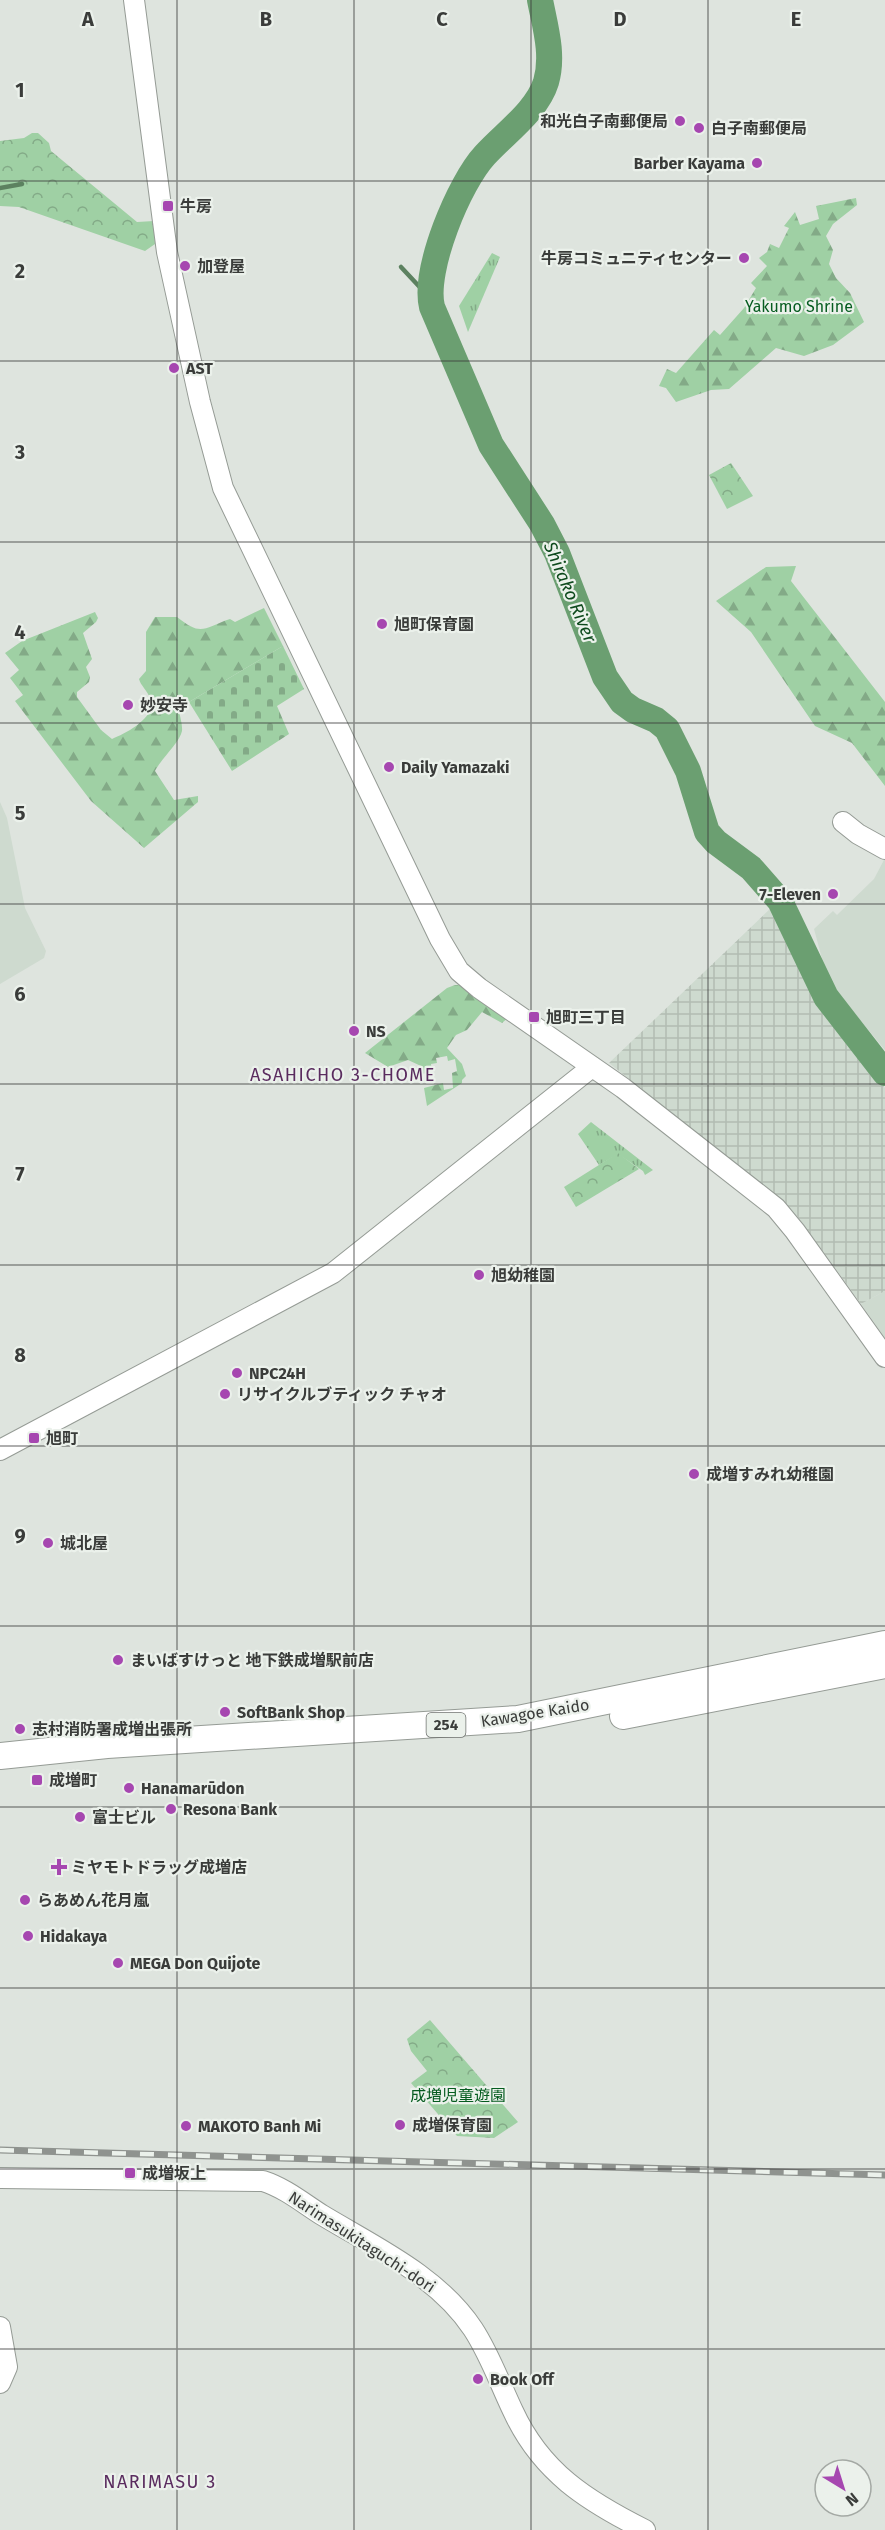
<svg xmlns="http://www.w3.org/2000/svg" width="885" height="2530" viewBox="0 0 885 2530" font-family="'Fira Sans','Noto Sans JP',sans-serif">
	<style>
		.built { fill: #cedacf }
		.industrial { fill: url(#industrial-grid) }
		.grass { fill: url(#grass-tufts) }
		.forest { fill: url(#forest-firs) }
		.cemetery { fill: url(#cemetery-stones) }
		.park { fill: url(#park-crowns) }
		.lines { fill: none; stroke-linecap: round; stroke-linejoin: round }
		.stream { stroke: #5c8160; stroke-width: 4.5 }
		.river { stroke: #6b9f71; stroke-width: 26 }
		.tertiary-casing { stroke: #959b95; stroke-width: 22 }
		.trunk-casing { stroke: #959b95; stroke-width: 28 }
		.tertiary { stroke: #fff; stroke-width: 20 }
		.trunk { stroke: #fff; stroke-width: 26 }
		.rail-casing { stroke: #8f938f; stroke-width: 7 }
		.rail { stroke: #ebf1eb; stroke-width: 4.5; stroke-dasharray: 14; stroke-linecap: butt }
		.grid { fill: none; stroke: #3a3c3a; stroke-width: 1.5; stroke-opacity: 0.55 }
		.poi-dot { fill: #a647b0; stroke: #ebf1eb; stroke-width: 2 }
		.labels { text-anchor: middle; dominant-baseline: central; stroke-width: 4.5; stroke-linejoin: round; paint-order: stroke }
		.shield { fill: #ebf1eb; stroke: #6f726f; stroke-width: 1.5 }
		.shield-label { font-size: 15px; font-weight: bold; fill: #3a3c3a }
		.poi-label { font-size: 16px; font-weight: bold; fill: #3a3c3a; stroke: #ebf1eb; text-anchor: start }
		.park-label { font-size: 16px; fill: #065c20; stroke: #ebf1eb }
		.street-label { font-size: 16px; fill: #3a3c3a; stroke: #ebf1eb }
		.water-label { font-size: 18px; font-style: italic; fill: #0e4a1d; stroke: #ebf1eb }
		.neighbourhood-label { font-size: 18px; letter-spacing: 1.5px; fill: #5a2c5f; stroke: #ebf1eb }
		.grid-label { font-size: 20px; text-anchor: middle; font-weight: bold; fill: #3a3c3a; stroke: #ebf1eb; stroke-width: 4.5; stroke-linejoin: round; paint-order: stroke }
	</style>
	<defs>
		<pattern id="industrial-grid" width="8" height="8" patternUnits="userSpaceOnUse" patternTransform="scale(1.5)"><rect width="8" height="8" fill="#cedacf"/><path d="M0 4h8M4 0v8" fill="none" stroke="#b2bcb2"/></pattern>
		<pattern id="grass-tufts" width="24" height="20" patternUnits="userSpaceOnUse" patternTransform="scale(1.5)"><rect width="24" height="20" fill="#9fd0a4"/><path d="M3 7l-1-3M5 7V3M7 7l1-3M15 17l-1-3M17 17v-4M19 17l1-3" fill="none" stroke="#83aa87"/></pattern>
		<pattern id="forest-firs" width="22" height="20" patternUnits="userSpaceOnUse" patternTransform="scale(1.5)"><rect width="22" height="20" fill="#9fd0a4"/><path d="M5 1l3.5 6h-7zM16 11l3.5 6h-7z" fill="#83aa87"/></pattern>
		<pattern id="cemetery-stones" width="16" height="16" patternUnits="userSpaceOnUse" patternTransform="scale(1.5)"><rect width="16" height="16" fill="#9fd0a4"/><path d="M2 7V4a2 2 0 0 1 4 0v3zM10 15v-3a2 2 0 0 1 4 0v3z" fill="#83aa87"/></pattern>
		<pattern id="park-crowns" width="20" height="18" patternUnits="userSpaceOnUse" patternTransform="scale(1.5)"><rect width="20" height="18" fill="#9fd0a4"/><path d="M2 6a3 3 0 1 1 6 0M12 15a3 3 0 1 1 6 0" fill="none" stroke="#83aa87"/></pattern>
	</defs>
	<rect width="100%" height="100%" fill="#dee4de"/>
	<g class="built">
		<path d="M 0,802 L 7,818 L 25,908 L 46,951 L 44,958 L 0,984 Z"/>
		<path d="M 885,858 L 885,1050 L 828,981 L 814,929 L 833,911 L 837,915 L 874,879 Z"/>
		<path d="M 885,1291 L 885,1338 L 861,1304 Z"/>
	</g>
	<path class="industrial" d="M 772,907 L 826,1016 L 885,1088 L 885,1291 L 861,1304 L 797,1216 L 756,1180 L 609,1063 Z"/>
	<g class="grass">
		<path d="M 492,253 L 500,257 L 468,332 L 459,306 Z"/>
		<path d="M 591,1122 L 653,1170 L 645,1175 L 643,1171 L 618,1154 L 599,1165 L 578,1134 Z"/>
	</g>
	<g class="forest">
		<path d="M 856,198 L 857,205 L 833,224 L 826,236 L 833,250 L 829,264 L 836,278 L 850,293 L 864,322 L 833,345 L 804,356 L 776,348 L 729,389 L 711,390 L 676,402 L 666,388 L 659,386 L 667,369 L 676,373 L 714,330 L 720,335 L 744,308 L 756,288 L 751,283 L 767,266 L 759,258 L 767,252 L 770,244 L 779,248 L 789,228 L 784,226 L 795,212 L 800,225 L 819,219 L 816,206 Z"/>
		<path d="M 796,566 L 791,581 L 885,702 L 885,786 L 852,743 L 815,726 L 751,632 L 716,601 L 766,567 Z"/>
		<path d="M 264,608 L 283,646 L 189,702 L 184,704 L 180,703 C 177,712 183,722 182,731 C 180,742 161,759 155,771 L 174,800 L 198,796 L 198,802 L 144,848 L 91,801 L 15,701 L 23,695 L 10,678 L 19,670 L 5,653 L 22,641 L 95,612 L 98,618 L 96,622 L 83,633 L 92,659 L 86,667 L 90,677 L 89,682 L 77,692 L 77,697 L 101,730 L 112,739 C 127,733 160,716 149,696 C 146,689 141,686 139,679 L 146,671 L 146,632 L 155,617 L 177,617 C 202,637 203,628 230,619 L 235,622 Z"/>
		<path d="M 455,985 L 464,985 L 509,1017 L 502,1023 L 482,1012 L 467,1030 L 456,1035 L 447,1048 L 462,1064 L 466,1076 L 462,1080 L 462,1083 L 427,1106 L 424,1088 L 443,1083 L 444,1090 L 453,1088 L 452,1073 L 457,1071 L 455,1059 L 448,1061 L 447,1056 L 436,1058 L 437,1063 L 431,1064 L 432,1072 L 422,1074 L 421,1066 L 408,1060 L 388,1067 L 365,1053 L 447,988 Z"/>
	</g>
	<path class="cemetery" d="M 283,646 L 304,689 L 277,706 L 289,734 L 232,771 L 189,702 Z"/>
	<g class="park">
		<path d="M 32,133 L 38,133 L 49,143 L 51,151 L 137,222 L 154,221 L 155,244 L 145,251 L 19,207 L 0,206 L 0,141 L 24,138 Z"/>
		<path d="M 731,463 L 753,496 L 727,509 L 709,475 Z"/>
		<path d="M 618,1153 L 639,1169 L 576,1207 L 564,1187 Z"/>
		<path d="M 430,2020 L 518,2122 L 494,2138 L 457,2136 L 411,2083 L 427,2071 L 411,2051 L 407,2039 Z"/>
	</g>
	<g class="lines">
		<g class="stream">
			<path d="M 0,188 L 22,184"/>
			<path d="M 401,267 L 429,297"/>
		</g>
		<path class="river" d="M 540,0 C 545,26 554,55 546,82 C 537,111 505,133 485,155 C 459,183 423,270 432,307 L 491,445 L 542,524 L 557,553 L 605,677 L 622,702 L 633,710 L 656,720 L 667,729 L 688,771 L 707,832 L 716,842 L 751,868 L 780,901 L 826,997 L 885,1073"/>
		<g class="tertiary-casing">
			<g id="tertiary">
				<path d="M 134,0 L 167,252 L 200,402 L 223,488 L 440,939 L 459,971 L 479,988 L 623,1088 L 776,1208 L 795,1231 L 885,1357"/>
				<path d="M 843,822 L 858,834 L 885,849"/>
				<path d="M 0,1450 L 333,1273 L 592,1067"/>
				<path d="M 0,2178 L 263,2181 C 285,2188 303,2203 322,2215 C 375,2247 438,2276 473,2329 C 490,2355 500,2384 513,2411 C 541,2472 587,2501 645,2530"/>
				<path d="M 0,2327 L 7,2367 L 0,2383"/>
			</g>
		</g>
		<g class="trunk-casing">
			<g id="trunk">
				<path d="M 623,1716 L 885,1665"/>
				<path d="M 0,1756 L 107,1745 L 518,1719 L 885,1644"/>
			</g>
		</g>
		<use href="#tertiary" class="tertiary"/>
		<use href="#trunk" class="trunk"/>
		<g class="rail-casing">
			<path id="rail" d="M 0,2150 L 885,2175"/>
		</g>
		<use href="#rail" class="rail"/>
	</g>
	<path class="grid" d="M 177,0 L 177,2530M 354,0 L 354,2530M 531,0 L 531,2530M 708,0 L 708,2530M 0,181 L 885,181M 0,361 L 885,361M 0,542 L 885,542M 0,723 L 885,723M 0,904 L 885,904M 0,1084 L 885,1084M 0,1265 L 885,1265M 0,1446 L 885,1446M 0,1626 L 885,1626M 0,1807 L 885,1807M 0,1988 L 885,1988M 0,2169 L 885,2169M 0,2349 L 885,2349"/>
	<g class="poi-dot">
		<circle cx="680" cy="121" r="6"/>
		<circle cx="699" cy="128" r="6"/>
		<circle cx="757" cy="163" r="6"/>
		<rect x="162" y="200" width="12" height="12" rx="3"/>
		<circle cx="744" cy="258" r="6"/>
		<circle cx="185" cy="266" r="6"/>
		<circle cx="174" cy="368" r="6"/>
		<circle cx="382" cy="624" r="6"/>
		<circle cx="128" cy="705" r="6"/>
		<circle cx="389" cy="767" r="6"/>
		<circle cx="833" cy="894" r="6"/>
		<rect x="528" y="1011" width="12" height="12" rx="3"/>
		<circle cx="354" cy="1031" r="6"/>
		<circle cx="479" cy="1275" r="6"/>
		<circle cx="237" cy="1373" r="6"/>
		<circle cx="225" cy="1394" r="6"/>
		<rect x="28" y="1432" width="12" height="12" rx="3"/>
		<circle cx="694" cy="1474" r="6"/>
		<circle cx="48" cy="1543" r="6"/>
		<circle cx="118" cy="1660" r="6"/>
		<circle cx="225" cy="1712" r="6"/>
		<circle cx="20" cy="1729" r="6"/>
		<rect x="31" y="1774" width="12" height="12" rx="3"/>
		<circle cx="129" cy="1788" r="6"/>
		<circle cx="171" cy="1809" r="6"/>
		<circle cx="80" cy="1817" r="6"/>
		<path d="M56 1858h6v6h6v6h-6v6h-6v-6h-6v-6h6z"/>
		<circle cx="25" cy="1900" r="6"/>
		<circle cx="28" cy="1936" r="6"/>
		<circle cx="118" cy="1963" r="6"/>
		<circle cx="400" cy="2125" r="6"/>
		<circle cx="186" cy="2126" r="6"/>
		<rect x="124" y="2167" width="12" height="12" rx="3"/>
		<circle cx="478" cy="2379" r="6"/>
	</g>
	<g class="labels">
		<rect class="shield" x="426.5" y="1713" width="39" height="24" rx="4.5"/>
		<g class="shield-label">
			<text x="446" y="1725">254</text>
		</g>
		<g class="poi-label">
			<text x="668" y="121" text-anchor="end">和光白子南郵便局</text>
			<text x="711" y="128">白子南郵便局</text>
			<text x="745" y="163" text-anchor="end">Barber Kayama</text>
			<text x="180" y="206">牛房</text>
			<text x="732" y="258" text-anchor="end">牛房コミュニティセンター</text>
			<text x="197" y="266">加登屋</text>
			<text x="186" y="368">AST</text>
			<text x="394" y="624">旭町保育園</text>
			<text x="140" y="705">妙安寺</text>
			<text x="401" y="767">Daily Yamazaki</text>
			<text x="821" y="894" text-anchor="end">7-Eleven</text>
			<text x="546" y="1017">旭町三丁目</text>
			<text x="366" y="1031">NS</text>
			<text x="491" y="1275">旭幼稚園</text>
			<text x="249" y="1373">NPC24H</text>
			<text x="237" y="1394">リサイクルブティック チャオ</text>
			<text x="46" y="1438">旭町</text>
			<text x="706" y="1474">成増すみれ幼稚園</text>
			<text x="60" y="1543">城北屋</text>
			<text x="130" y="1660">まいばすけっと 地下鉄成増駅前店</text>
			<text x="237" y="1712">SoftBank Shop</text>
			<text x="32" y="1729">志村消防署成増出張所</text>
			<text x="49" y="1780">成増町</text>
			<text x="141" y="1788">Hanamarūdon</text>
			<text x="183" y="1809">Resona Bank</text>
			<text x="92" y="1817">富士ビル</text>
			<text x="71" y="1867">ミヤモトドラッグ成増店</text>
			<text x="37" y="1900">らあめん花月嵐</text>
			<text x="40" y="1936">Hidakaya</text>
			<text x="130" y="1963">MEGA Don Quijote</text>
			<text x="412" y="2125">成増保育園</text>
			<text x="198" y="2126">MAKOTO Banh Mi</text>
			<text x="142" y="2173">成増坂上</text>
			<text x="490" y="2379">Book Off</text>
		</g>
		<g class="park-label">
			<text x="799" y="306">Yakumo Shrine</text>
			<text x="458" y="2095">成増児童遊園</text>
		</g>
		<g class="street-label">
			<text transform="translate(535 1713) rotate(-9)">Kawagoe Kaido</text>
			<text transform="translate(362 2242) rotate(33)">Narimasukitaguchi-dori</text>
		</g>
		<g class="water-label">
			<text transform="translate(570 592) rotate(67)">Shirako River</text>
		</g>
		<g class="neighbourhood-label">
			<text x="343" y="1075">ASAHICHO 3-CHOME</text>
			<text x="160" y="2482">NARIMASU 3</text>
		</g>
	</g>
	<g class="grid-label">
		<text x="88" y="26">A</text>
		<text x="266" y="26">B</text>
		<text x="442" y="26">C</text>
		<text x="620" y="26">D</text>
		<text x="796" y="26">E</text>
		<text x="20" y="97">1</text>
		<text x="20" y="278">2</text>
		<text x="20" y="459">3</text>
		<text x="20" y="639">4</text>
		<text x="20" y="820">5</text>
		<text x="20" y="1001">6</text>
		<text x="20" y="1181">7</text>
		<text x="20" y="1362">8</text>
		<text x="20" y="1543">9</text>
	</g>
	<g transform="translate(843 2488) rotate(142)"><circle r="28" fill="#ebf1eb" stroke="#a4a9a4" stroke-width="1.5"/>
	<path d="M0-4.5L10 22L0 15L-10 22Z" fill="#a647b0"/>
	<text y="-9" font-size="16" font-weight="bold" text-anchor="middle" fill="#3a3c3a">N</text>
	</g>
</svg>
